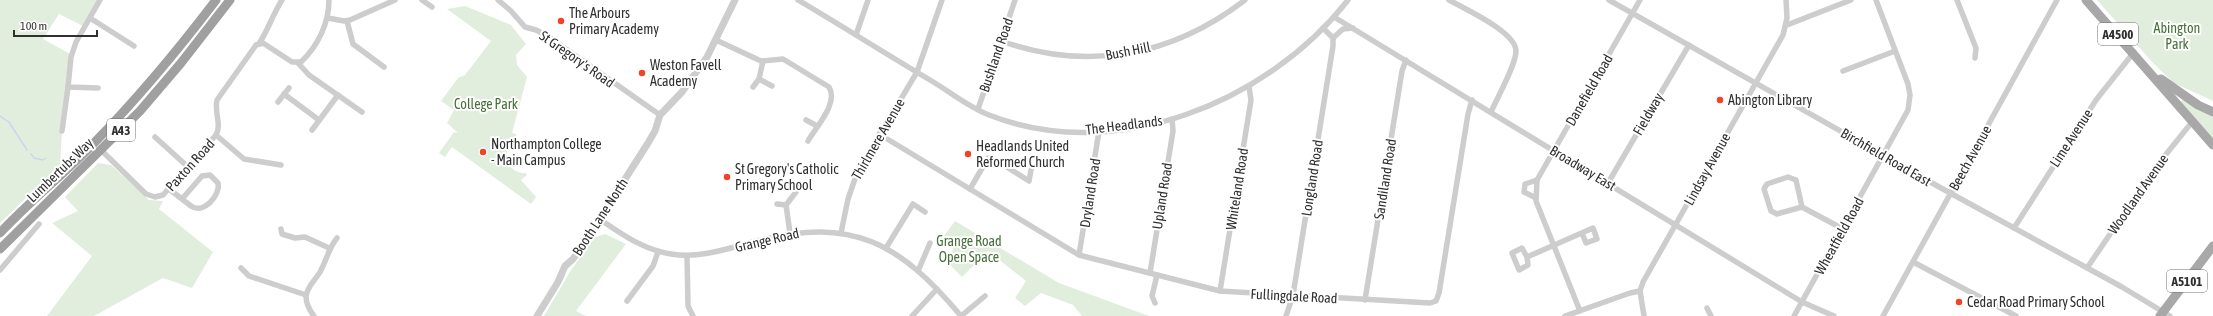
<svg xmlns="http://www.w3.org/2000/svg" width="2213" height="316" viewBox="0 0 2213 316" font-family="'Asap Condensed',sans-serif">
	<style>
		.green { fill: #e2eedd }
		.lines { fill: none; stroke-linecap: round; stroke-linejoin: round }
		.stream { stroke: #c8d7ef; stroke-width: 1.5 }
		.minor { stroke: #cdcdcd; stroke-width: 5.5 }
		.tertiary { stroke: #cdcdcd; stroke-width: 7 }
		.primary { stroke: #a8a8a8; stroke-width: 9 }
		.trunk { stroke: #a0a0a0; stroke-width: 9 }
		.poi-dot { fill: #f14427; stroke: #fff; stroke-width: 1.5 }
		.labels { text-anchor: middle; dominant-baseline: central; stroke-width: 4; stroke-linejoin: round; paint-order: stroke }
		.shield { fill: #fff; stroke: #6e6e6e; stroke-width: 1 }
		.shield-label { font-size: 13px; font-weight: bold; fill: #303030 }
		.poi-label { font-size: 14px; fill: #303030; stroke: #fff; text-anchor: start }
		.park-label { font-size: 14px; fill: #476f3a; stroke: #fff }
		.street-label { font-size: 14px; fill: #303030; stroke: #fff }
	</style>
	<rect width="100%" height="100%" fill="#fff"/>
	<g class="green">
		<path d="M 0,0 L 100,0 L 85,27 L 59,14 L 43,39 L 72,55 L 63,114 L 60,165 L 0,223 Z"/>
		<path d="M 2097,0 L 2213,0 L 2213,101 L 2174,83 L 2155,65 Z"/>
		<path d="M 465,6 L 511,25 L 526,44 L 516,55 L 517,65 L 527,77 L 512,133 L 516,134 L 517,140 C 499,149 506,174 526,173 L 527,175 L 521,180 L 536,197 L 531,204 L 452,147 L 445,157 L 439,153 L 454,132 L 458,133 L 447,123 L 454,110 L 441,101 L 458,78 L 465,75 L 491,41 L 447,9 Z"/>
		<path d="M 2183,99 L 2213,115 L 2213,139 L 2180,102 Z"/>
		<path d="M 98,163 L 111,165 L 149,200 L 163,201 L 159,209 L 213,252 L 192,288 L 163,278 L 94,316 L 47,316 L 92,256 L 52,223 L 78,211 L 65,197 Z"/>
		<path d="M 955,221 L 1059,283 L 1149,316 L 1082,316 L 1073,305 L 1041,293 L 1025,306 L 1015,298 L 1026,281 L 988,251 L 962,277 L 948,263 L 955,243 L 944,236 Z"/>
		<path d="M 605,234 L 626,244 L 576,311 L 586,316 L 544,316 L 571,270 L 595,237 Z"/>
	</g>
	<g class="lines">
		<g class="stream">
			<path d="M 0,116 L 9,122 L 27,150"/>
			<path d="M 31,154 L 34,158 L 43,160 L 46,158"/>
		</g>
		<g class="minor">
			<path d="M 422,0 L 432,7"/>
			<path d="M 498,0 L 511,11 L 525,27 L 536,30 L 546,35 L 660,115"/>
			<path d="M 798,0 C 842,26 886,54 930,80 C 949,91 968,107 989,115 C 1116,165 1268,102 1348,0"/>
			<path d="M 1449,0 C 1465,9 1516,32 1516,51 C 1516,65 1497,98 1491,112"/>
			<path d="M 1609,0 L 1941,188 L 2122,287 L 2170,316"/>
			<path d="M 1957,0 L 1976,48 L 1975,58"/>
			<path d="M 1334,17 L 1802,302 L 1834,316"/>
			<path d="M 90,18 L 134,46"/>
			<path d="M 328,18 L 344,21 L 350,20 L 395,0"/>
			<path d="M 347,21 L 353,44 L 384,67"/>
			<path d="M 1787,25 L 1851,0"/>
			<path d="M 856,35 L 868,0"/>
			<path d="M 1333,38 L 1343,29 L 1353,28"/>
			<path d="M 716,40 L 761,61 L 783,59 L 829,87 C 839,103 816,127 808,141"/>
			<path d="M 1001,41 C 1089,72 1172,56 1245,0"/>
			<path d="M 260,42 C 269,28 273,14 282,0"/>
			<path d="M 298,63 L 309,75 L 362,112"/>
			<path d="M 1843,71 L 1895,51"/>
			<path d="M 759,79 L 772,86"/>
			<path d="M 753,87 L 759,79 L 763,61"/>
			<path d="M 98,88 L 68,87 L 71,57 L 76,42 L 100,0"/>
			<path d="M 284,94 L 319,120"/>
			<path d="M 278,102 L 289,88"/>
			<path d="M 978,109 L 1015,0"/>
			<path d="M 806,120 L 817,126"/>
			<path d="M 312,130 L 338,95"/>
			<path d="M 62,131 L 68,87"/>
			<path d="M 879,134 L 1079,255 L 1220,291 L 1430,303 L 1436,301 L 1439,293 L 1468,114 L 1472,100"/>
			<path d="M 216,135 L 244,159 L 281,165"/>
			<path d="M 155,137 L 188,167"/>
			<path d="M 101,150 L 146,194 L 155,197 L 163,195 L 216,135 C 222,124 214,113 217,100 L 256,45 L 263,43 L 292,62 L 301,62 C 318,46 329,23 329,0"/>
			<path d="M 1608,183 L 1689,45"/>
			<path d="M 169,189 L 191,206 C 204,215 221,194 218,183 L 210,175 L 202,176 L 182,199"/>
			<path d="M 970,189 L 988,158 L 994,159 L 1029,181 L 1031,170"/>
			<path d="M 1536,198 L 1524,192 L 1525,184 L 1537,180"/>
			<path d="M 777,204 L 786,205"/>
			<path d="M 1802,207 L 1796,180 L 1788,177 L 1767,184 L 1764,189 L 1771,211 L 1777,214 L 1802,207 L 1843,229"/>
			<path d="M 601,220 C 623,235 644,250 671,254 C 700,259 729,248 757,241 C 852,216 900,243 961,316"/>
			<path d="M 2014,228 L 2096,100 L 2134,52"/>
			<path d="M 281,229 L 282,234 L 295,238 L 305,237 L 329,248"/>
			<path d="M 790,233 L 786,205 L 796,192"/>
			<path d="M 841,233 L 848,199 L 857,173 L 917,72 L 942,0"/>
			<path d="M 886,248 L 913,204 L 925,212"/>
			<path d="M 1079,255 L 1099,131"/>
			<path d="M 687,256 L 688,306 L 693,316"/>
			<path d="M 1527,257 L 1522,248 L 1512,253 L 1519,270 L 1528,265 L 1527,257 L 1593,228 L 1597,239 L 1586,243 L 1582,233"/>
			<path d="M 1913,262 L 2016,316"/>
			<path d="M 241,268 L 249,276 L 306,295"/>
			<path d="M 2087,268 L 2155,168 L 2192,122"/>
			<path d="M 0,270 L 39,224"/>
			<path d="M 918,271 L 930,243"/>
			<path d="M 1150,273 L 1173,131 L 1172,119"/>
			<path d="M 1220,291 L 1251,100 L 1249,87"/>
			<path d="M 1365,300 L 1402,71 L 1406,60"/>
			<path d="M 627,301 L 653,266 L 658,252"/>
			<path d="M 1155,303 L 1152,296 L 1157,275"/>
			<path d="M 1707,308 L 1711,316"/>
			<path d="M 1580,311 L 1536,201 L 1537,180 L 1640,0"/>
			<path d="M 314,316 C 310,311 306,303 306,296 C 307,287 316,279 320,272 C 327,260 328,249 337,238"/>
			<path d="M 912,316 L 937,289"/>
			<path d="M 961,316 L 985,296"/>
			<path d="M 1286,316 L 1293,295 L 1333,46 L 1333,38 L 1323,28"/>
			<path d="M 1565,316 L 1630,293 L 1640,291"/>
			<path d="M 1644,316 L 1640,291 L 1643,282 L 1783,35 L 1787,18 L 1786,0"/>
			<path d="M 1794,316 L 1908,110 L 1910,95 L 1908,84 L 1876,0"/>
			<path d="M 1883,316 L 2057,0"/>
		</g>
		<path class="tertiary" d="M 537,316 L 558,282 L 565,266 L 573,259 L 601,220 L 606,209 L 648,143 L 655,131 L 660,115 L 682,92 L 707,57 L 735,0"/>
		<g class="primary">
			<path d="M 2086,0 L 2213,145"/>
			<path d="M 2161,79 L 2198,105 L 2213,112"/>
			<path d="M 2160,316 L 2213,246"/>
		</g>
		<g class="trunk">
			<path d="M 0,233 C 30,201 64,174 94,143 C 138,98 178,50 216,0"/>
			<path d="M 0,249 L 140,111 L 181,63 L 230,0"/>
		</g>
	</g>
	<g class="poi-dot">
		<circle cx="561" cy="21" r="4"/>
		<circle cx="642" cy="73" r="4"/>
		<circle cx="1720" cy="100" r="4"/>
		<circle cx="483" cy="152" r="4"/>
		<circle cx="968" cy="154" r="4"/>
		<circle cx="727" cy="177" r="4"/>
		<circle cx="1959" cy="302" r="4"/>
	</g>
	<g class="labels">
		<g class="shield">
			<rect x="2098" y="23" width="40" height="22" rx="3"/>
			<rect x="107" y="119" width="28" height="22" rx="3"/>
			<rect x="2167" y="270" width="40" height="22" rx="3"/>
		</g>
		<g class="shield-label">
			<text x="2118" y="34">A4500</text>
			<text x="121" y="130">A43</text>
			<text x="2187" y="281">A5101</text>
		</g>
		<g class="poi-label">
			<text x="569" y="13">The Arbours<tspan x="569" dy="16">Primary Academy</tspan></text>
			<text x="650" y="65">Weston Favell<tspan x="650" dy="16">Academy</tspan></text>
			<text x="1728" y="100">Abington Library</text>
			<text x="491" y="144">Northampton College<tspan x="491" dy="16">- Main Campus</tspan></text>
			<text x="976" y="146">Headlands United<tspan x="976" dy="16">Reformed Church</tspan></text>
			<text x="735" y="169">St Gregory's Catholic<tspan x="735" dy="16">Primary School</tspan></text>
			<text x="1967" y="302">Cedar Road Primary School</text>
		</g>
		<g class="park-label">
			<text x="2177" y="28">Abington<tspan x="2177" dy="16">Park</tspan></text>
			<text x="486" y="104">College Park</text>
			<text x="969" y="241">Grange Road<tspan x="969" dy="16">Open Space</tspan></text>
		</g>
		<g class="street-label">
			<text transform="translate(1128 51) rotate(-11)">Bush Hill</text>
			<text transform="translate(996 55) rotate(-71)">Bushland Road</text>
			<text transform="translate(577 59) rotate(35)">St Gregory's Road</text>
			<text transform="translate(1589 90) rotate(-60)">Danefield Road</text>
			<text transform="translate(1648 114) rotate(-60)">Fieldway</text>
			<text transform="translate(1124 125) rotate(-7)">The Headlands</text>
			<text transform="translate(2071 138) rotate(-57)">Lime Avenue</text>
			<text transform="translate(878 139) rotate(-60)">Thirlmere Avenue</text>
			<text transform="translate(1886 157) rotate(30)">Birchfield Road East</text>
			<text transform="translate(1970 158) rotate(-61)">Beech Avenue</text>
			<text transform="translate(190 165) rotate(-48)">Paxton Road</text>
			<text transform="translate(1583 168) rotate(31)">Broadway East</text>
			<text transform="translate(1707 169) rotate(-61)">Lindsay Avenue</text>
			<text transform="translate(60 170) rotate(-44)">Lumbertubs Way</text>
			<text transform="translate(1312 178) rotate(-81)">Longland Road</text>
			<text transform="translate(1385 179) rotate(-81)">Sandiland Road</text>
			<text transform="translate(1237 189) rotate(-81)">Whiteland Road</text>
			<text transform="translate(1090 193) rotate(-81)">Dryland Road</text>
			<text transform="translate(2138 194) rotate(-55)">Woodland Avenue</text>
			<text transform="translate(1162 196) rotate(-81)">Upland Road</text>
			<text transform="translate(600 217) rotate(-57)">Booth Lane North</text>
			<text transform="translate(1839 236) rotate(-61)">Wheatfield Road</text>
			<text transform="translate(767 240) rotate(-13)">Grange Road</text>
			<text transform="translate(1294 296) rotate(3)">Fullingdale Road</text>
		</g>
	</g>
	<path d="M14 30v6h83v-6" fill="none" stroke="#303030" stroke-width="2"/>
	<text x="20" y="30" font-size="12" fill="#303030" stroke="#ffffff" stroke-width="3" paint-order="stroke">100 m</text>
</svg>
